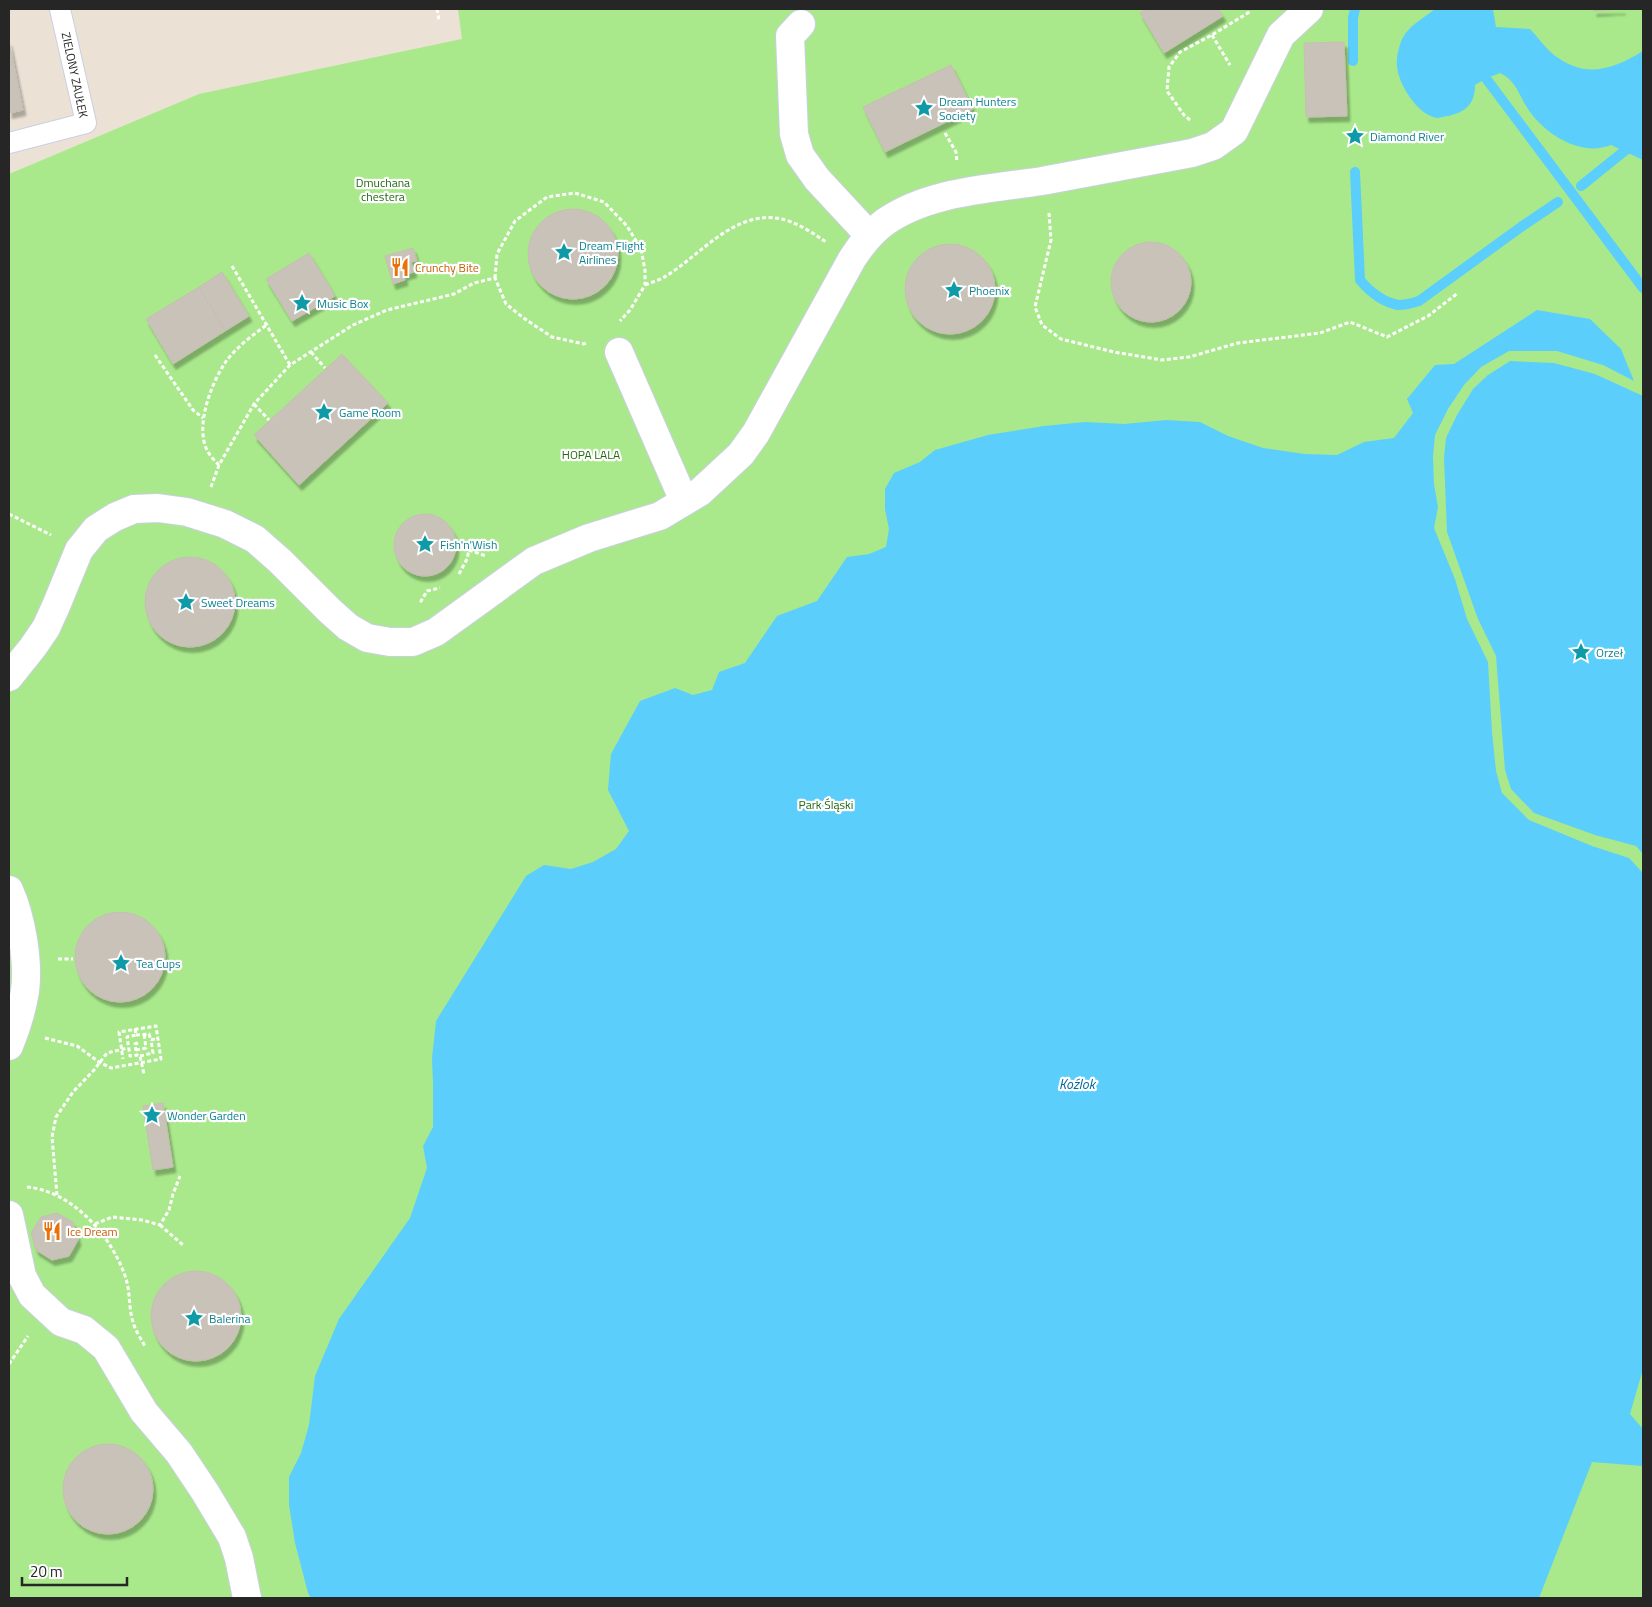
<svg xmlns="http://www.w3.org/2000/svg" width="1652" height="1607" viewBox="0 0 1652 1607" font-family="'Titillium Web',sans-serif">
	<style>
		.green { fill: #a9e98b }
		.water { fill: #5bcefb }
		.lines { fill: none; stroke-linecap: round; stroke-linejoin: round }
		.stream { stroke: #5bcefb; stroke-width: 10 }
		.building { fill: #c9c2b9; stroke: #c6bfb0; filter: url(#shadow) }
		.service-casing { stroke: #cbcfe2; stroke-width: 22 }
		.pedestrian-casing { stroke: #cbcfe2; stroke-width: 30 }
		.path { stroke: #fff; stroke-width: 3; stroke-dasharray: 4 2.5; stroke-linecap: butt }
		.service { stroke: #fff; stroke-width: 20 }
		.pedestrian { stroke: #fff; stroke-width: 28 }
		.labels { text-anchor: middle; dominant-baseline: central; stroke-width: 4.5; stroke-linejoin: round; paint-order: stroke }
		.street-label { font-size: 12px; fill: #262626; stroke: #fff }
		.culture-label { font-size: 12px; fill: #0d838f; stroke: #fff; text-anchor: start }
		.park-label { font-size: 12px; fill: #226811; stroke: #fff }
		.food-label { font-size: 12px; fill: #c56008; stroke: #fff; text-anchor: start }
		.water-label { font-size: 14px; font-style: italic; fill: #0067a1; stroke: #fff }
	</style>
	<defs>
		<filter id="shadow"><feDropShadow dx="3" dy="5.5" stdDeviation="1" flood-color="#0004"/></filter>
	</defs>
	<rect width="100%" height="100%" fill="#ebe2d5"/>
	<path class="green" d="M 458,9 L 1643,9 L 1643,1598 L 9,1598 L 9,174 L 199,94 L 462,39 Z"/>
	<g class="water">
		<path d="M 1435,9 L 1493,9 L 1496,27 L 1530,29 C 1538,37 1545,48 1554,55 C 1585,79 1612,70 1643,51 L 1643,160 L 1611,145 C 1581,157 1547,135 1530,112 C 1519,97 1518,82 1500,73 L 1485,79 L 1475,85 C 1475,104 1466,112 1448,116 C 1445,116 1440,118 1437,118 C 1417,115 1398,83 1397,66 C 1396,58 1399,47 1402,39 C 1410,24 1423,19 1435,9 Z"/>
		<path d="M 1537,310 L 1590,319 L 1621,349 L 1634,381 L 1603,365 L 1557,351 L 1509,351 L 1481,367 L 1464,385 L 1448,409 L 1435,435 L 1433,457 L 1434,484 L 1438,507 L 1434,528 L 1455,579 L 1467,619 L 1488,662 L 1492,732 L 1496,771 L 1502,793 L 1529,820 L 1592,846 L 1629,858 L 1643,873 L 1643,1369 L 1630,1414 L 1643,1429 L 1643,1466 L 1592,1462 L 1539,1598 L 311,1598 L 308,1593 L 295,1543 L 289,1505 L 289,1477 L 301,1453 L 309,1425 L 315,1376 L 339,1319 L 410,1218 L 427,1168 L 423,1146 L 433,1127 L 433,1083 L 432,1058 L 436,1021 L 526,876 L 544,865 L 571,869 L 593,862 L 616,849 L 629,831 L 608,790 L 611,754 L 640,701 L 675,688 L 693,695 L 712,690 L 719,672 L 745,663 L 777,616 L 817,601 L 847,557 L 869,554 L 886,547 L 889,529 L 885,509 L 885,489 L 894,473 L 920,462 L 935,450 L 988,435 L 1044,426 L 1085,422 L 1124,424 L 1166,420 L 1200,422 L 1228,436 L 1263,448 L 1305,454 L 1337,455 L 1364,442 L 1394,438 L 1413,413 L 1407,399 L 1435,365 L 1454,364 Z"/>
		<path d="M 1510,361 L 1554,363 L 1595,374 L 1643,396 L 1643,854 L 1636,846 L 1595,835 L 1534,813 L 1511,789 L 1505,770 L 1496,656 L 1478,619 L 1447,532 L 1444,458 L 1446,438 L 1457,415 L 1473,389 L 1488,375 Z"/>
	</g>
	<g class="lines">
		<g class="stream">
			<path d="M 1353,61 L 1353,18 L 1355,9"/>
			<path d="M 1479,69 L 1643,288"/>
			<path d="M 1355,172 L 1360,280 C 1370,292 1383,302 1398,305 C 1404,305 1413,303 1419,301 L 1521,227 L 1558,202"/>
			<path d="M 1581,186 L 1643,136"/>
		</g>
	</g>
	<g class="building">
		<path d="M 1146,9 L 1218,9 L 1223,16 L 1164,53 L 1140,13 Z"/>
		<path d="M 1594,9 L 1623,9 L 1594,11 Z"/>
		<path d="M 9,41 L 23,110 L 9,113 Z"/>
		<path d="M 1344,42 L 1347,116 L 1306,117 L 1304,43 Z"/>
		<path d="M 951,65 L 973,109 L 885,152 L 863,107 Z"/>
		<circle cx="573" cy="254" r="45"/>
		<circle cx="1151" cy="282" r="40"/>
		<circle cx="950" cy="289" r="45"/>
		<path d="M 413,248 L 417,261 L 411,262 L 414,272 L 404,275 L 405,280 L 393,284 L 385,256 Z"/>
		<path d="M 309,253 L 335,296 L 292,321 L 266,279 Z"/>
		<path d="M 222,272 L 249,316 L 225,331 L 199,287 Z"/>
		<path d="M 199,287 L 225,331 L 173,364 L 146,319 Z"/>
		<path d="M 342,354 L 388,403 L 299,485 L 254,435 Z"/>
		<circle cx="425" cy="545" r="31"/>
		<circle cx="190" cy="602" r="45"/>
		<circle cx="120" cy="957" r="45"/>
		<path d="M 163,1103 L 173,1167 L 153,1170 L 143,1106 Z"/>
		<path d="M 57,1213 L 73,1222 L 78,1240 L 69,1256 L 52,1260 L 36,1250 L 31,1233 L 41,1217 Z"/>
		<circle cx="196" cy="1316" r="45"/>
		<circle cx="108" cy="1489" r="45"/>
	</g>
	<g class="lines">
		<g class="service-casing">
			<path id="service" d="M 9,143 L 86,123 L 60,9"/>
		</g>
		<g class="pedestrian-casing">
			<g id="pedestrian">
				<path d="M 801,24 L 790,36 L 794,134 L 800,155 L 817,179 L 869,235"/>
				<path d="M 619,352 L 684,501"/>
				<path d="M 9,677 L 33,647 L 46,628 L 56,606 L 79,550 L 96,529 L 115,517 L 134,509 L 158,508 L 187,512 L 225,524 L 255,539 L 280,561 L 330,611 L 348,627 L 367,638 L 390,642 L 413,642 L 436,632 L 534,561 L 589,538 L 660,516 L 700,492 L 741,454 L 756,433 L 852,259 C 861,245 871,232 885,222 C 929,191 991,189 1042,181 C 1092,172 1142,162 1192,153 L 1213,146 L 1234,131 L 1281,35 L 1309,9"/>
				<path d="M 9,890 C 21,916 29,962 25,991 C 22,1010 16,1029 9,1046"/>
				<path d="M 9,1215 L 22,1276 L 32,1295 L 61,1322 L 84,1330 L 106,1348 L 144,1412 L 179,1453 L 205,1492 L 232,1537 L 239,1558 L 247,1598"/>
			</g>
		</g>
		<g class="path">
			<path d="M 437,9 L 439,20"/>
			<path d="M 1212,35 L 1230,65"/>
			<path d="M 1190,120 L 1184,115 L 1167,91 L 1169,67 L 1180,52 L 1212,35 L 1251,11"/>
			<path d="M 945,133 L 956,152 L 957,162"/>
			<path d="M 1049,213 L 1051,240 L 1035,307 L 1042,325 L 1061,339 L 1114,352 L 1162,360 L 1189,357 L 1238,343 L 1320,333 L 1350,322 L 1387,337 L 1428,316 L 1458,293"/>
			<path d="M 232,266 L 290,365"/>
			<path d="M 495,278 L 497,254 L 515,221 L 547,197 L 575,193 L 604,202 L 627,226 L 641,249 L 645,270 L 645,285 L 630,310 L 620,321"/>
			<path d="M 645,285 C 652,282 660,280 666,276 C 702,254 735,209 782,219 C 798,223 813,233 826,242"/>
			<path d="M 311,352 L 325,368"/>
			<path d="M 155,355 L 193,410 L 203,418"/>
			<path d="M 254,404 L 269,420"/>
			<path d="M 219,465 C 215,461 210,456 207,450 C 195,426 211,384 225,363 C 235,348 253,335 268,324"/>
			<path d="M 211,487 L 219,465 L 254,404 L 290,365 L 353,325 L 387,310 L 454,294 L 474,283 L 495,278 L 506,304 L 525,319 L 552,337 L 584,344 L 588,342"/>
			<path d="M 9,514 L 51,535"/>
			<path d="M 459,574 L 467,559 L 469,550 L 486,556"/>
			<path d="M 422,602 L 421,601 L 427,591 L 440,588"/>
			<path d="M 58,959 L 73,959"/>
			<path d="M 135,1029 L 136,1035 L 127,1037 L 130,1056 L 137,1055 L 140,1056 L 144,1074"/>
			<path d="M 136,1035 L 149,1034 L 151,1040 L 158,1038"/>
			<path d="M 45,1038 L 77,1046 L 99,1062 L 111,1068 L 161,1059 L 156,1026 L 119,1032 L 123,1059"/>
			<path d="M 136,1050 L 146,1048 L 144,1034"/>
			<path d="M 136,1051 L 135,1044 L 138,1043"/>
			<path d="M 140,1056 L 153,1053 L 151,1040"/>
			<path d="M 27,1187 C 71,1191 109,1233 124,1273 C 131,1290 128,1306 133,1322 C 135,1330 141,1339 145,1346"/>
			<path d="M 57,1195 L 52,1137 L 56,1117 L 73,1092 L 94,1070 L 107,1053 L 128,1048"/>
			<path d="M 95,1224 L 112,1217 L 142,1220 L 160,1225 L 169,1210 L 173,1194 L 180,1176"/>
			<path d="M 160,1225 L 183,1245"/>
			<path d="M 9,1364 L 28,1336"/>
		</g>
		<use href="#service" class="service"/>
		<use href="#pedestrian" class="pedestrian"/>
	</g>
	<defs>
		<g id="sight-bare" transform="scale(1.5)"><path d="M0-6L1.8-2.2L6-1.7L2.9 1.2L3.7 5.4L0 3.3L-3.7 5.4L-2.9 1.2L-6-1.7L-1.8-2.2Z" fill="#0f9aa8" stroke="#fff" stroke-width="2.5" paint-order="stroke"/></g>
		<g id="restaurant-bare" transform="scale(1.5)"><path d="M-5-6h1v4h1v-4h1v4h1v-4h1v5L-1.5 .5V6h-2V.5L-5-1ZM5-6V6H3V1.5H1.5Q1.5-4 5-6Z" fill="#e8710a" stroke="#fff" stroke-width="2.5" paint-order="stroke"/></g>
	</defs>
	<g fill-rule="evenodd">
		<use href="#sight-bare" x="924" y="108"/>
		<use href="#sight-bare" x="1355" y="136"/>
		<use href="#sight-bare" x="564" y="252"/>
		<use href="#restaurant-bare" x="400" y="267"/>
		<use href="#sight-bare" x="954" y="290"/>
		<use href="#sight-bare" x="302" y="303"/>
		<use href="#sight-bare" x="324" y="412"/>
		<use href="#sight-bare" x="425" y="544"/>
		<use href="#sight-bare" x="186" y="602"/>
		<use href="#sight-bare" x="1581" y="652"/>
		<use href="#sight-bare" x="121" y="963"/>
		<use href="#sight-bare" x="152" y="1115"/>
		<use href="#restaurant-bare" x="52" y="1231"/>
		<use href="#sight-bare" x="194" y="1318"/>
	</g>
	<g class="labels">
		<g class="street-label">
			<text transform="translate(75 75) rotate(78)">ZIELONY ZAUŁEK</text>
		</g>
		<g class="culture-label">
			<text x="939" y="101">Dream Hunters<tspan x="939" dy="14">Society</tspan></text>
			<text x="1370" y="136">Diamond River</text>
			<text x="579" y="245">Dream Flight<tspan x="579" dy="14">Airlines</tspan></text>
			<text x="969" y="290">Phoenix</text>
			<text x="317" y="303">Music Box</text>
			<text x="339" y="412">Game Room</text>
			<text x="440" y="544">Fish'n'Wish</text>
			<text x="201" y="602">Sweet Dreams</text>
			<text x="1596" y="652">Orzeł</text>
			<text x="136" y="963">Tea Cups</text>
			<text x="167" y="1115">Wonder Garden</text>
			<text x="209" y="1318">Balerina</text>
		</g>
		<g class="park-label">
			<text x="383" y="182">Dmuchana<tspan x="383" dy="14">chestera</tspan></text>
			<text x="591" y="454">HOPA LALA</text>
			<text x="826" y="804">Park Śląski</text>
		</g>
		<g class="food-label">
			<text x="415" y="267">Crunchy Bite</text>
			<text x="67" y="1231">Ice Dream</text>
		</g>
		<g class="water-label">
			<text x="1077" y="1083">Koźlok</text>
		</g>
	</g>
	<rect width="1652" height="1607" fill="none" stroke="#262626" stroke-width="20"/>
	<path d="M22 1577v8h105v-8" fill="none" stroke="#262626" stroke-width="2.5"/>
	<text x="30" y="1577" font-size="15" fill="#262626" stroke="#ffffff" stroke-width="4" paint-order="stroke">20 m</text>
</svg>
